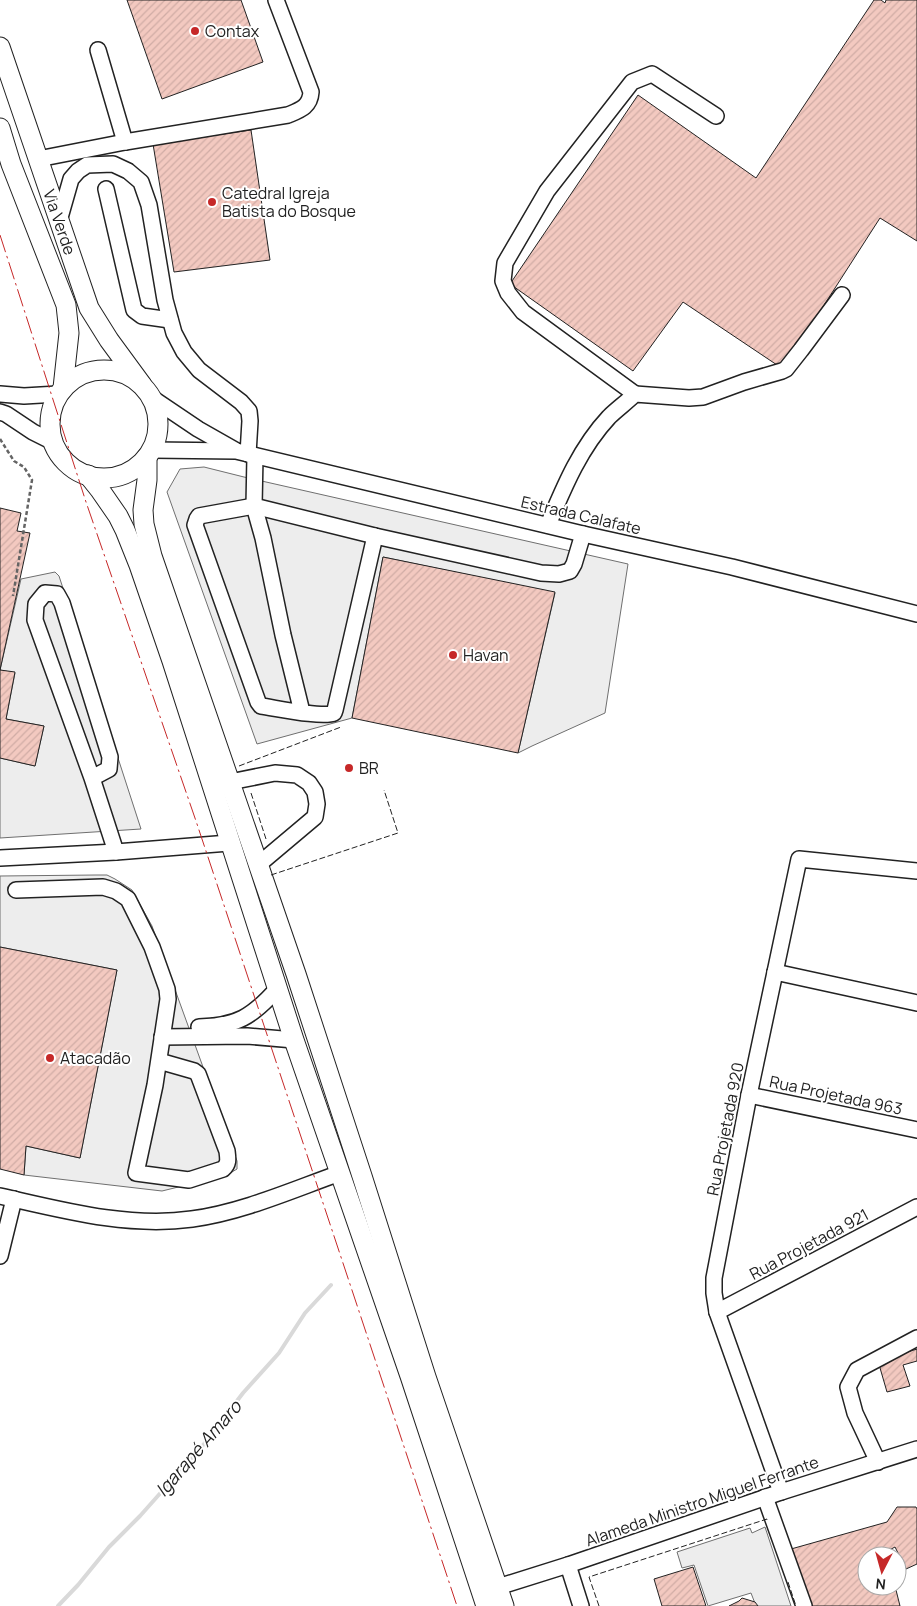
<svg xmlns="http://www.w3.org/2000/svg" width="917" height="1606" viewBox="0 0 917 1606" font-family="Manrope,sans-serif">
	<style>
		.parking { fill: #ededed; stroke: #6f6f6f }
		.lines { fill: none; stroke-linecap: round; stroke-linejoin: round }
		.stream { stroke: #d9d9d9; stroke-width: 4 }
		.building { fill: url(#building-hatch); stroke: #222 }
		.minor-casing { stroke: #222; stroke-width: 18 }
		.major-casing { stroke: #222; stroke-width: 21 }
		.path { stroke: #646464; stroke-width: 2.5; stroke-dasharray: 4 2.5; stroke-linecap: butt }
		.minor { stroke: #fff; stroke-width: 15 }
		.major { stroke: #fff; stroke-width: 19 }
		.fence { stroke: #222; stroke-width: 1; stroke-dasharray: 6 2.5; stroke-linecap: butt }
		.power { stroke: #c62828; stroke-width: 1; stroke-dasharray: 18 4 2.5 4; stroke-linecap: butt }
		.poi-dot { fill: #c62828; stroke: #fff; stroke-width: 2 }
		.labels { text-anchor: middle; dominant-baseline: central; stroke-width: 4; stroke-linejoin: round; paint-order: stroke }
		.poi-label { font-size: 16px; fill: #222; stroke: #fff; text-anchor: start }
		.street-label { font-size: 16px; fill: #222; stroke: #fff }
		.water-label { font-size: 18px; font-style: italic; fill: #222; stroke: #fff }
	</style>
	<defs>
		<pattern id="building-hatch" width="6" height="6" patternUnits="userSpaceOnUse" patternTransform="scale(1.25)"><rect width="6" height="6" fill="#f3c9c0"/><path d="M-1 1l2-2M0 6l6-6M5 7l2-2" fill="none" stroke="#d0aca5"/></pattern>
	</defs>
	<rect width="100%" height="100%" fill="#fff"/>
	<g class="parking">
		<path d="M 204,467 L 244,477 L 628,564 L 605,713 L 532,746 L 518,753 L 555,593 L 383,557 L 352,718 L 257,744 L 167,492 L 180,469 Z"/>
		<path d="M 55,572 L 59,576 L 141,829 L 0,838 L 0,758 L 35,766 L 44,726 L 6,719 L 15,673 L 0,670 L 21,579 Z"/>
		<path d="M 96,875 L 107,875 L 115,879 L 132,890 L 152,926 L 237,1161 L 237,1169 L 227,1175 L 162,1191 L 24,1175 L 26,1146 L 80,1158 L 117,970 L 0,947 L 0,876 Z"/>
		<path d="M 765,1527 L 791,1606 L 756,1606 L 751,1593 L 708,1606 L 694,1565 L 682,1568 L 677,1552 L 750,1528 L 752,1533 Z"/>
	</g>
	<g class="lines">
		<path class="stream" d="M 58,1606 L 78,1585 L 109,1547 L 140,1516 L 204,1444 L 243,1393 L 279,1353 L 305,1313 L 331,1285"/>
	</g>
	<g class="building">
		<path d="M 127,0 L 241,0 L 263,62 L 162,99 Z"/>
		<path d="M 874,0 L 881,0 L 885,3 L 886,0 L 917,0 L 917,241 L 880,218 L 783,369 L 683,302 L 633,371 L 510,284 L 638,95 L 756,178 Z"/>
		<path d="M 251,130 L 270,260 L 174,272 L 153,144 Z"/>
		<path d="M 0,508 L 21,513 L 17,531 L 30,533 L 0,670 L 15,672 L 6,719 L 44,726 L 35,766 L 0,758 Z"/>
		<path d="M 383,557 L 555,592 L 518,753 L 352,718 Z"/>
		<path d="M 0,947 L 117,970 L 80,1158 L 26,1146 L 24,1175 L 0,1169 Z"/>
		<path d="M 917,1349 L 917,1361 L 903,1365 L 910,1386 L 887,1392 L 878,1361 Z"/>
		<path d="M 897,1507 L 916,1507 L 917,1509 L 917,1564 L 906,1569 L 895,1547 L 878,1556 L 867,1556 L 867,1586 L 895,1586 L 900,1606 L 811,1606 L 791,1549 L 887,1522 Z"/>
		<path d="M 693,1567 L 706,1606 L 662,1606 L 654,1579 Z"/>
		<path d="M 742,1598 L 755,1602 L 758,1606 L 729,1606 L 739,1601 Z"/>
	</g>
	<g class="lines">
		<g class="minor-casing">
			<g id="minor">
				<path d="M 98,50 L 125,142"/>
				<path d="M 38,159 L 125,142 L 288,115 C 300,110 310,107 311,92 L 276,0"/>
				<path d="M 106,189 L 134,310 L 142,316 L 170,320"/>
				<path d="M 59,221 L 71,179 L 78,171 L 87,165 L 113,164 L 128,171 L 141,182 L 149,205 L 165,300 L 174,333 L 184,352 L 199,370 L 241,402 L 249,411 L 250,421 L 248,454"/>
				<path d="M 0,394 L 24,396 L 58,394"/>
				<path d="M 635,394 L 523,312 L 508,293 L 503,281 L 505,263 L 547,191 L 632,82 L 652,74 L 716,116"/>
				<path d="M 152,398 L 198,429 L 235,450"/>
				<path d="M 0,412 L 6,414 L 33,432 L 53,442"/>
				<path d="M 152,450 L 236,451 L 583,534 L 732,567 L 917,614"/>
				<path d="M 255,456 L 254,506 L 375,536 L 541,573 L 559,574 L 570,571 L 574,564 L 583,534"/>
				<path d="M 548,525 C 564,487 580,448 609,417 C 617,409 627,402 635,394 L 689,398 L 703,397 L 744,382 L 782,371 L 786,369 L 801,350 L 842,295"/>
				<path d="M 302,712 L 283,635 L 263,538 L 254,506 L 199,516 L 197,519 L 195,525 L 258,702 L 261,706 C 276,708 323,718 334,713 L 335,710 L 375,536"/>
				<path d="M 92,778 L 109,769 L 110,757 L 62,603 L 57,594 L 45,593 L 36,604 L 35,620 L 92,778 L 116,852 L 229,843"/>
				<path d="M 230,782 L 275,773 L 297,775 L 309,783 L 315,792 L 317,804 L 315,817 L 258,865"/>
				<path d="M 0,858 L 116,852"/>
				<path d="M 16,890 L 103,887 L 116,891 L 128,899 L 152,947 L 167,989 L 168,999 L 155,1085 L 136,1173 L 189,1180 L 223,1169 C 229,1164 228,1159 227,1151 L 198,1074 L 194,1071 L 159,1061"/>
				<path d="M 775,972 L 917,1003"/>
				<path d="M 199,1027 C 237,1026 252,1017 277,989"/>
				<path d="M 162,1037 L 247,1036 L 294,1040"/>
				<path d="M 749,1095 L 917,1130"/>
				<path d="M 0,1196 C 62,1210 128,1228 192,1219 C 243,1212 292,1190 340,1173"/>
				<path d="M 0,1256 L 14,1199"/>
				<path d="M 717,1312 L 917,1207"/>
				<path d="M 878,1462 L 855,1413 L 848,1387 L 857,1370 L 917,1338"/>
				<path d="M 781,1492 L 717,1312 L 714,1293 L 714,1278 L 749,1095 L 799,859 L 917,871"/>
				<path d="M 765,1497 L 804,1606"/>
				<path d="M 568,1565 L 581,1606"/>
				<path d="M 498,1587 L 568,1565 L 781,1492 L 917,1449"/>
			</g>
		</g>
		<g class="major-casing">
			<g id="major">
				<path id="s1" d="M 0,47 L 89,308 L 109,340 L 142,385"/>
				<path d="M 0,128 L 11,164 L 66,305 L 69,333 L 63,388"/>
				<circle cx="104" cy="424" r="54"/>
				<path d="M 147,457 L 147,480 L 143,510 L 144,524 L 152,556 L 296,974 L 362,1176 L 426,1377 L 504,1606"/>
				<path d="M 88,475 L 100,490 L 118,516 L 125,530 L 139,565 L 172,661 L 294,1040 L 410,1376 L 486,1606"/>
			</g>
		</g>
		<path class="path" d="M 0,439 L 14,461 L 24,467 L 32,480 L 13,596"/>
		<use href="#minor" class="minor"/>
		<use href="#major" class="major"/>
		<g class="fence">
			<path d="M 239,766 L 341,727"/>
			<path d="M 251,793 L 266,839"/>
			<path d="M 271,875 L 398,833 L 384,790"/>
			<path d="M 788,1582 L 796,1606"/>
			<path d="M 599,1606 L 589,1577 L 767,1519 L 767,1521"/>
		</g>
		<path class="power" d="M 0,235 L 86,502 L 196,821 L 457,1606"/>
	</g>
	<g class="poi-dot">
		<circle cx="195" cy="31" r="5"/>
		<circle cx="212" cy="202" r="5"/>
		<circle cx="453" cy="655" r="5"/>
		<circle cx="349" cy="768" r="5"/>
		<circle cx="50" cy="1058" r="5"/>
	</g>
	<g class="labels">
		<g class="poi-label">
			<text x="205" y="31">Contax</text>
			<text x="222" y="193">Catedral Igreja<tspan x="222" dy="18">Batista do Bosque</tspan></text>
			<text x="463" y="655">Havan</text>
			<text x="359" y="768">BR</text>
			<text x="60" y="1058">Atacadão</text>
		</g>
		<g class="street-label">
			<text stroke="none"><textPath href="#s1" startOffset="185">Via Verde</textPath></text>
			<text transform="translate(581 515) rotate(13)">Estrada Calafate</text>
			<text transform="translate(836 1095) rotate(12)">Rua Projetada 963</text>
			<text transform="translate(725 1129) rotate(-79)">Rua Projetada 920</text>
			<text transform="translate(809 1244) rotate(-28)">Rua Projetada 921</text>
			<text transform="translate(702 1501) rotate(-19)">Alameda Ministro Miguel Ferrante</text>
		</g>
		<g class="water-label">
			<text transform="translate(198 1448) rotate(-49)">Igarapé Amaro</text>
		</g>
	</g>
	<g transform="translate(882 1571) rotate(186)"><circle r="24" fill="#ffffff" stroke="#a7a7a7"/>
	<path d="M0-4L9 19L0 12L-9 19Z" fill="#c62828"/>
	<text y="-8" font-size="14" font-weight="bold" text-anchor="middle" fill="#222222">N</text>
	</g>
</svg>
